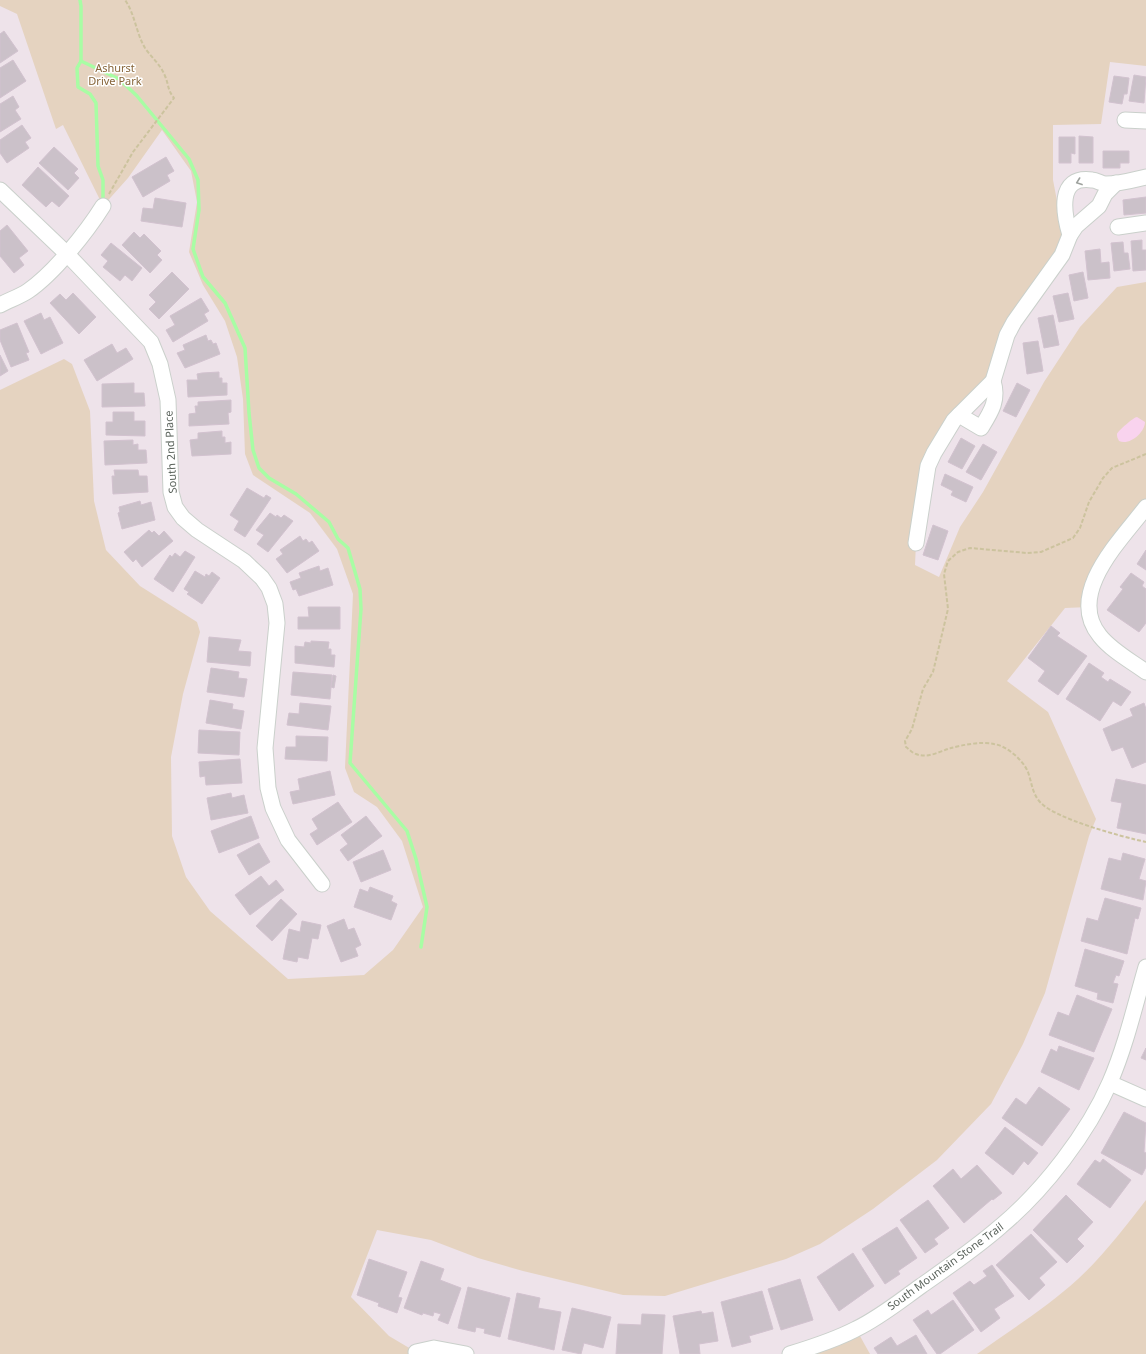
<svg xmlns="http://www.w3.org/2000/svg" width="1146" height="1354" viewBox="0 0 1146 1354" font-family="'Noto Sans',sans-serif">
	<style>
		.green { fill: #e5d3c0 }
		.sand { fill: #f9d3ee }
		.lines { fill: none; stroke-linecap: round; stroke-linejoin: round }
		.stream { stroke: #a8fda4; stroke-width: 3.5 }
		.building { fill: #cbc1c9; stroke: #d2c2cf }
		.minor-casing { stroke: #cad0cb; stroke-width: 17 }
		.path { stroke: #ccc39e; stroke-width: 2; stroke-dasharray: 4 2; stroke-linecap: butt }
		.minor { stroke: #fff; stroke-width: 15 }
		.oneway { stroke: #9da19d }
		.labels { text-anchor: middle; dominant-baseline: central; stroke-width: 3; stroke-linejoin: round; paint-order: stroke }
		.park-label { font-size: 11px; fill: #866438; stroke: #fff }
		.street-label { font-size: 11px; fill: #5b635c; stroke: #fff }
	</style>
	<rect width="100%" height="100%" fill="#eee3ea"/>
	<g class="green">
		<path d="M 0,0 L 1146,0 L 1146,66 L 1110,62 L 1101,124 L 1053,125 L 1053,180 L 1063,232 L 1062,255 L 1014,322 L 993,381 L 934,453 L 916,543 L 915,565 L 939,577 L 960,527 L 983,492 L 1044,382 L 1080,327 L 1117,287 L 1146,282 L 1146,507 L 1100,568 L 1089,607 L 1065,608 L 1007,681 L 1048,712 L 1096,819 L 1089,836 L 1045,993 L 1023,1044 L 991,1104 L 937,1160 L 873,1209 L 820,1244 L 786,1259 L 665,1296 L 623,1295 L 523,1271 L 478,1258 L 431,1240 L 377,1230 L 351,1297 L 389,1336 L 416,1352 L 415,1354 L 0,1354 L 0,390 L 64,359 L 72,364 L 90,411 L 94,501 L 106,550 L 140,586 L 197,622 L 200,632 L 183,694 L 171,757 L 172,836 L 186,877 L 210,911 L 288,979 L 364,975 L 393,950 L 423,907 L 402,841 L 377,807 L 354,792 L 345,768 L 353,594 L 337,549 L 310,513 L 253,475 L 245,454 L 243,399 L 237,357 L 225,321 L 203,285 L 189,252 L 197,202 L 191,171 L 162,130 L 128,178 L 103,206 L 63,125 L 56,129 L 17,14 L 0,6 Z"/>
		<path d="M 1146,1200 L 1146,1354 L 977,1354 C 1012,1329 1046,1308 1078,1279 C 1103,1256 1125,1227 1146,1200 Z"/>
		<path d="M 856,1329 L 870,1354 L 790,1354 Z"/>
	</g>
	<path class="sand" d="M 1137,417 L 1145,422 C 1145,432 1130,446 1119,441 C 1118,438 1117,438 1117,434 C 1118,431 1134,417 1137,417 Z"/>
	<g class="lines">
		<g class="stream">
			<path d="M 80,0 L 81,6 L 81,61 L 77,68 L 78,87 L 90,94 L 96,103 L 98,166 L 103,180 L 103,202"/>
			<path d="M 81,61 L 119,79 L 137,96 L 189,159 L 198,180 L 199,210 L 193,249 L 203,277 L 225,303 L 245,348 L 249,413 L 253,450 L 259,468 L 269,478 L 296,494 L 329,522 L 338,539 L 348,548 L 360,589 L 361,609 L 350,763 L 407,831 L 416,859 L 427,907 L 421,947"/>
		</g>
	</g>
	<g class="building">
		<path d="M 4,31 L 18,51 L 0,63 L 0,34 Z"/>
		<path d="M 13,60 L 26,81 L 0,98 L 0,68 Z"/>
		<path d="M 1134,75 L 1146,77 L 1144,103 L 1129,101 Z"/>
		<path d="M 1114,76 L 1129,78 L 1127,94 L 1124,94 L 1122,104 L 1109,102 Z"/>
		<path d="M 13,96 L 19,107 L 15,110 L 21,119 L 0,132 L 0,104 Z"/>
		<path d="M 22,125 L 31,138 L 25,142 L 29,148 L 7,163 L 0,153 L 0,140 Z"/>
		<path d="M 1079,136 L 1093,137 L 1093,163 L 1079,163 Z"/>
		<path d="M 1059,137 L 1075,137 L 1075,154 L 1071,153 L 1071,163 L 1059,163 Z"/>
		<path d="M 54,147 L 78,169 L 74,173 L 79,178 L 68,190 L 39,163 Z"/>
		<path d="M 1103,151 L 1129,151 L 1129,163 L 1120,163 L 1120,168 L 1103,168 Z"/>
		<path d="M 166,157 L 174,171 L 167,175 L 170,181 L 143,197 L 132,177 Z"/>
		<path d="M 38,167 L 69,196 L 59,207 L 52,201 L 46,207 L 22,185 Z"/>
		<path d="M 1146,197 L 1146,213 L 1124,215 L 1123,200 Z"/>
		<path d="M 155,198 L 186,203 L 182,227 L 141,221 L 143,208 L 153,209 Z"/>
		<path d="M 7,225 L 28,251 L 19,258 L 24,265 L 14,273 L 0,256 L 0,231 Z"/>
		<path d="M 134,232 L 140,238 L 144,234 L 161,251 L 157,255 L 162,260 L 150,273 L 122,245 Z"/>
		<path d="M 1142,240 L 1142,250 L 1146,250 L 1146,270 L 1133,271 L 1131,241 Z"/>
		<path d="M 1123,242 L 1124,253 L 1128,253 L 1130,269 L 1114,271 L 1111,243 Z"/>
		<path d="M 111,243 L 142,268 L 132,281 L 125,275 L 120,281 L 103,267 L 108,261 L 101,255 Z"/>
		<path d="M 1100,249 L 1101,263 L 1109,262 L 1110,278 L 1088,280 L 1085,251 Z"/>
		<path d="M 172,272 L 189,289 L 159,319 L 149,309 L 156,302 L 149,295 Z"/>
		<path d="M 1083,272 L 1088,298 L 1074,301 L 1069,275 Z"/>
		<path d="M 73,293 L 96,317 L 79,334 L 50,303 L 60,294 L 66,300 Z"/>
		<path d="M 1068,293 L 1074,319 L 1059,322 L 1053,296 Z"/>
		<path d="M 201,298 L 209,311 L 204,314 L 208,321 L 173,342 L 166,330 L 175,325 L 170,316 Z"/>
		<path d="M 41,313 L 44,320 L 50,317 L 63,343 L 41,354 L 24,321 Z"/>
		<path d="M 1053,315 L 1059,345 L 1044,348 L 1038,318 Z"/>
		<path d="M 17,323 L 29,352 L 26,353 L 29,360 L 11,367 L 0,340 L 0,330 Z"/>
		<path d="M 206,335 L 208,341 L 211,340 L 213,344 L 216,343 L 220,354 L 185,368 L 177,353 L 185,350 L 183,345 Z"/>
		<path d="M 1038,341 L 1043,371 L 1027,374 L 1023,343 Z"/>
		<path d="M 112,344 L 117,353 L 126,348 L 133,359 L 97,381 L 84,360 Z"/>
		<path d="M 0,355 L 8,371 L 0,376 Z"/>
		<path d="M 219,372 L 219,378 L 222,378 L 222,383 L 227,383 L 227,395 L 188,397 L 187,380 L 198,380 L 197,374 L 202,373 Z"/>
		<path d="M 134,383 L 134,393 L 144,393 L 145,406 L 102,407 L 102,384 Z"/>
		<path d="M 1017,383 L 1030,390 L 1016,417 L 1003,411 Z"/>
		<path d="M 231,400 L 231,412 L 228,413 L 229,424 L 189,426 L 189,414 L 196,413 L 195,406 L 198,406 L 198,402 Z"/>
		<path d="M 113,412 L 134,412 L 134,421 L 145,421 L 145,436 L 106,435 L 106,422 L 113,422 Z"/>
		<path d="M 222,431 L 222,437 L 225,437 L 225,443 L 231,442 L 231,454 L 192,456 L 190,440 L 198,439 L 198,433 Z"/>
		<path d="M 961,438 L 975,446 L 962,469 L 948,462 Z"/>
		<path d="M 133,440 L 133,445 L 138,444 L 138,450 L 146,450 L 147,463 L 105,465 L 104,441 Z"/>
		<path d="M 983,444 L 997,452 L 981,480 L 966,472 Z"/>
		<path d="M 114,470 L 138,470 L 139,476 L 147,476 L 148,492 L 113,494 L 112,476 L 115,476 Z"/>
		<path d="M 945,474 L 973,487 L 966,502 L 951,495 L 953,491 L 941,485 Z"/>
		<path d="M 247,488 L 264,498 L 266,495 L 271,498 L 245,537 L 234,530 L 239,521 L 230,515 Z"/>
		<path d="M 140,501 L 141,505 L 151,502 L 155,520 L 122,529 L 118,513 L 120,512 L 119,507 Z"/>
		<path d="M 270,513 L 276,517 L 277,515 L 281,518 L 284,515 L 293,521 L 268,552 L 257,544 L 264,535 L 256,530 Z"/>
		<path d="M 933,525 L 948,531 L 938,560 L 923,555 Z"/>
		<path d="M 149,530 L 152,533 L 154,531 L 159,536 L 164,531 L 173,541 L 142,567 L 136,559 L 133,562 L 124,552 Z"/>
		<path d="M 300,536 L 303,541 L 306,539 L 309,543 L 312,541 L 319,551 L 287,573 L 276,559 L 283,554 L 280,550 Z"/>
		<path d="M 1146,550 L 1146,570 L 1137,564 Z"/>
		<path d="M 185,551 L 195,557 L 173,592 L 154,579 L 170,555 L 172,557 L 175,553 L 180,557 Z"/>
		<path d="M 319,566 L 320,571 L 328,568 L 333,585 L 299,596 L 296,589 L 293,590 L 290,582 L 301,578 L 299,573 Z"/>
		<path d="M 195,571 L 205,577 L 206,574 L 209,576 L 212,572 L 220,578 L 202,604 L 187,594 L 189,592 L 184,589 Z"/>
		<path d="M 1131,573 L 1144,582 L 1142,586 L 1146,589 L 1146,623 L 1139,632 L 1107,610 L 1123,589 L 1120,587 Z"/>
		<path d="M 308,607 L 340,607 L 340,629 L 298,629 L 298,617 L 309,617 Z"/>
		<path d="M 1051,626 L 1060,633 L 1057,636 L 1087,656 L 1058,695 L 1038,681 L 1045,671 L 1028,658 Z"/>
		<path d="M 209,637 L 241,640 L 238,651 L 251,652 L 250,666 L 207,662 Z"/>
		<path d="M 311,641 L 329,642 L 328,649 L 331,649 L 331,655 L 335,655 L 334,667 L 295,663 L 295,646 L 304,647 L 305,642 L 311,643 Z"/>
		<path d="M 1089,663 L 1104,673 L 1101,677 L 1108,682 L 1110,679 L 1131,692 L 1121,706 L 1113,701 L 1100,721 L 1066,699 Z"/>
		<path d="M 211,668 L 239,672 L 238,678 L 247,679 L 244,697 L 207,692 Z"/>
		<path d="M 293,672 L 332,675 L 330,699 L 291,695 Z"/>
		<path d="M 333,675 L 336,676 L 334,688 L 331,687 Z"/>
		<path d="M 210,700 L 233,704 L 232,709 L 244,711 L 241,729 L 206,723 Z"/>
		<path d="M 300,703 L 331,706 L 328,730 L 287,725 L 289,713 L 299,714 Z"/>
		<path d="M 1144,703 L 1146,709 L 1146,762 L 1132,768 L 1123,747 L 1112,751 L 1103,729 L 1133,716 L 1130,709 Z"/>
		<path d="M 199,730 L 240,732 L 239,755 L 198,753 Z"/>
		<path d="M 296,736 L 328,737 L 327,761 L 285,759 L 286,747 L 296,747 Z"/>
		<path d="M 240,759 L 242,783 L 206,785 L 205,776 L 200,777 L 199,762 Z"/>
		<path d="M 330,771 L 335,795 L 293,804 L 290,792 L 300,790 L 298,779 Z"/>
		<path d="M 1116,779 L 1146,785 L 1146,834 L 1117,828 L 1122,803 L 1111,801 Z"/>
		<path d="M 231,793 L 232,798 L 244,795 L 248,813 L 211,820 L 207,798 Z"/>
		<path d="M 338,802 L 352,822 L 317,845 L 310,834 L 318,829 L 312,819 Z"/>
		<path d="M 251,816 L 259,838 L 219,853 L 211,831 Z"/>
		<path d="M 366,816 L 382,836 L 348,861 L 340,850 L 348,844 L 341,835 Z"/>
		<path d="M 259,843 L 270,862 L 249,875 L 237,855 Z"/>
		<path d="M 383,850 L 391,870 L 361,882 L 353,862 Z"/>
		<path d="M 1123,853 L 1145,859 L 1139,879 L 1146,881 L 1143,900 L 1101,889 L 1109,858 L 1121,861 Z"/>
		<path d="M 261,876 L 269,886 L 276,880 L 284,890 L 250,915 L 235,895 Z"/>
		<path d="M 370,887 L 393,896 L 391,901 L 397,904 L 391,920 L 354,907 L 360,889 L 368,892 Z"/>
		<path d="M 1105,898 L 1141,908 L 1138,919 L 1135,918 L 1127,954 L 1081,941 L 1087,918 L 1098,921 Z"/>
		<path d="M 281,899 L 297,914 L 272,941 L 256,926 Z"/>
		<path d="M 344,919 L 348,930 L 354,928 L 361,945 L 355,948 L 358,956 L 341,962 L 327,926 Z"/>
		<path d="M 302,921 L 321,925 L 318,939 L 312,938 L 308,959 L 298,957 L 297,962 L 283,959 L 289,929 L 300,932 Z"/>
		<path d="M 1085,949 L 1124,961 L 1119,976 L 1116,975 L 1113,983 L 1118,984 L 1113,1003 L 1097,999 L 1098,993 L 1075,986 Z"/>
		<path d="M 1077,995 L 1112,1009 L 1094,1052 L 1049,1035 L 1058,1012 L 1069,1016 Z"/>
		<path d="M 1059,1046 L 1094,1058 L 1079,1090 L 1041,1072 L 1051,1049 L 1057,1052 Z"/>
		<path d="M 1146,1048 L 1146,1060 L 1141,1058 Z"/>
		<path d="M 1039,1087 L 1070,1109 L 1042,1146 L 1002,1118 L 1016,1098 L 1026,1105 Z"/>
		<path d="M 1124,1112 L 1146,1123 L 1144,1152 L 1146,1153 L 1146,1167 L 1142,1175 L 1101,1153 Z"/>
		<path d="M 1005,1127 L 1038,1153 L 1028,1165 L 1024,1161 L 1013,1175 L 985,1153 Z"/>
		<path d="M 1103,1159 L 1131,1180 L 1110,1208 L 1077,1184 L 1095,1160 L 1100,1163 Z"/>
		<path d="M 977,1165 L 1002,1193 L 993,1200 L 992,1199 L 964,1223 L 933,1186 L 953,1169 L 961,1179 Z"/>
		<path d="M 1066,1195 L 1093,1222 L 1077,1239 L 1084,1246 L 1067,1263 L 1033,1230 Z"/>
		<path d="M 928,1200 L 949,1228 L 934,1239 L 938,1244 L 925,1253 L 900,1220 Z"/>
		<path d="M 897,1227 L 917,1258 L 898,1271 L 900,1274 L 885,1284 L 862,1249 Z"/>
		<path d="M 1031,1234 L 1057,1262 L 1039,1278 L 1045,1285 L 1029,1300 L 996,1265 Z"/>
		<path d="M 853,1253 L 874,1286 L 839,1311 L 817,1277 Z"/>
		<path d="M 369,1259 L 407,1272 L 398,1297 L 402,1298 L 397,1313 L 378,1306 L 379,1303 L 357,1295 Z"/>
		<path d="M 421,1261 L 444,1269 L 440,1280 L 461,1288 L 448,1324 L 438,1320 L 441,1314 L 434,1312 L 433,1316 L 423,1313 L 422,1315 L 404,1308 Z"/>
		<path d="M 992,1265 L 1014,1296 L 994,1309 L 1000,1318 L 981,1332 L 953,1293 L 970,1281 L 974,1285 L 987,1276 L 983,1271 Z"/>
		<path d="M 800,1279 L 813,1320 L 781,1330 L 768,1289 Z"/>
		<path d="M 468,1287 L 510,1298 L 500,1337 L 484,1333 L 485,1329 L 476,1327 L 475,1332 L 458,1328 Z"/>
		<path d="M 762,1291 L 773,1329 L 749,1336 L 751,1342 L 732,1347 L 721,1302 Z"/>
		<path d="M 517,1293 L 540,1298 L 538,1308 L 561,1312 L 554,1350 L 508,1339 Z"/>
		<path d="M 953,1300 L 974,1330 L 940,1354 L 937,1354 L 913,1320 L 928,1310 L 931,1315 Z"/>
		<path d="M 572,1308 L 611,1317 L 603,1348 L 584,1343 L 581,1354 L 562,1350 Z"/>
		<path d="M 701,1311 L 702,1314 L 713,1312 L 718,1341 L 699,1344 L 700,1354 L 680,1354 L 673,1316 Z"/>
		<path d="M 642,1314 L 665,1315 L 662,1354 L 616,1354 L 618,1324 L 641,1325 Z"/>
		<path d="M 916,1335 L 927,1354 L 878,1354 L 874,1348 L 891,1337 L 897,1346 Z"/>
	</g>
	<g class="lines">
		<g class="minor-casing">
			<g id="minor">
				<path d="M 1125,120 L 1146,121"/>
				<path d="M 0,190 L 66,253 L 151,342 L 160,364 L 168,400 L 171,492 L 175,507 L 183,518 L 197,530 L 244,561 L 262,578 L 269,588 L 275,604 L 277,623 L 265,748 L 268,788 L 273,808 L 288,840 L 322,884"/>
				<path d="M 1118,227 L 1146,223"/>
				<path d="M 1070,235 C 1064,215 1056,175 1092,180 C 1097,180 1101,184 1106,184 C 1120,184 1133,180 1146,177"/>
				<path d="M 0,305 C 9,300 19,297 28,291 C 54,273 86,233 103,206"/>
				<path d="M 959,415 L 981,428 C 991,412 999,400 993,381"/>
				<path d="M 1146,507 C 1121,540 1065,594 1100,636 C 1112,651 1131,661 1146,672"/>
				<path d="M 916,543 L 928,466 L 934,453 L 954,420 L 993,381 L 1007,335 L 1014,322 L 1062,255 L 1070,235 L 1076,226 L 1099,206 L 1105,194 L 1116,183"/>
				<path d="M 1110,1083 L 1146,1099"/>
				<path d="M 416,1352 L 434,1348 L 466,1354"/>
				<path d="M 790,1354 C 813,1347 835,1340 856,1329 C 879,1318 900,1301 921,1286 C 948,1267 976,1248 1001,1226 C 1044,1190 1088,1133 1110,1082 C 1126,1045 1135,1005 1146,967"/>
			</g>
		</g>
		<g class="path">
			<path d="M 109,194 L 133,152 L 174,98 C 167,89 169,85 165,76 C 161,65 151,57 145,48 C 136,33 135,14 125,0"/>
			<path d="M 1146,454 L 1112,468 L 1103,478 L 1089,502 L 1080,528 L 1073,538 L 1041,552 L 1027,553 L 970,548 L 958,552 L 948,561 L 944,574 L 948,609 L 933,672 L 923,689 L 912,729 L 905,741 L 906,747 C 909,749 912,753 916,754 C 928,759 940,751 951,748 C 963,745 981,741 994,744 C 1007,746 1023,760 1028,772 C 1032,783 1032,794 1041,803 C 1056,819 1123,837 1146,842"/>
		</g>
		<use href="#minor" class="minor"/>
	</g>
	<defs><path id="oneway-chevron" d="M-2-3.5L2.5 0L-2 3.5" fill="none" stroke-width="1.6" stroke-linecap="round" stroke-linejoin="round"/></defs>
	<use class="oneway" href="#oneway-chevron" transform="translate(1079 182) rotate(160)"/>
	<g class="labels">
		<g class="park-label">
			<text x="115" y="67">Ashurst<tspan x="115" dy="13">Drive Park</tspan></text>
		</g>
		<g class="street-label">
			<text transform="translate(170 452) rotate(-93)">South 2nd Place</text>
			<text transform="translate(945 1266) rotate(-36)">South Mountain Stone Trail</text>
		</g>
	</g>
</svg>
